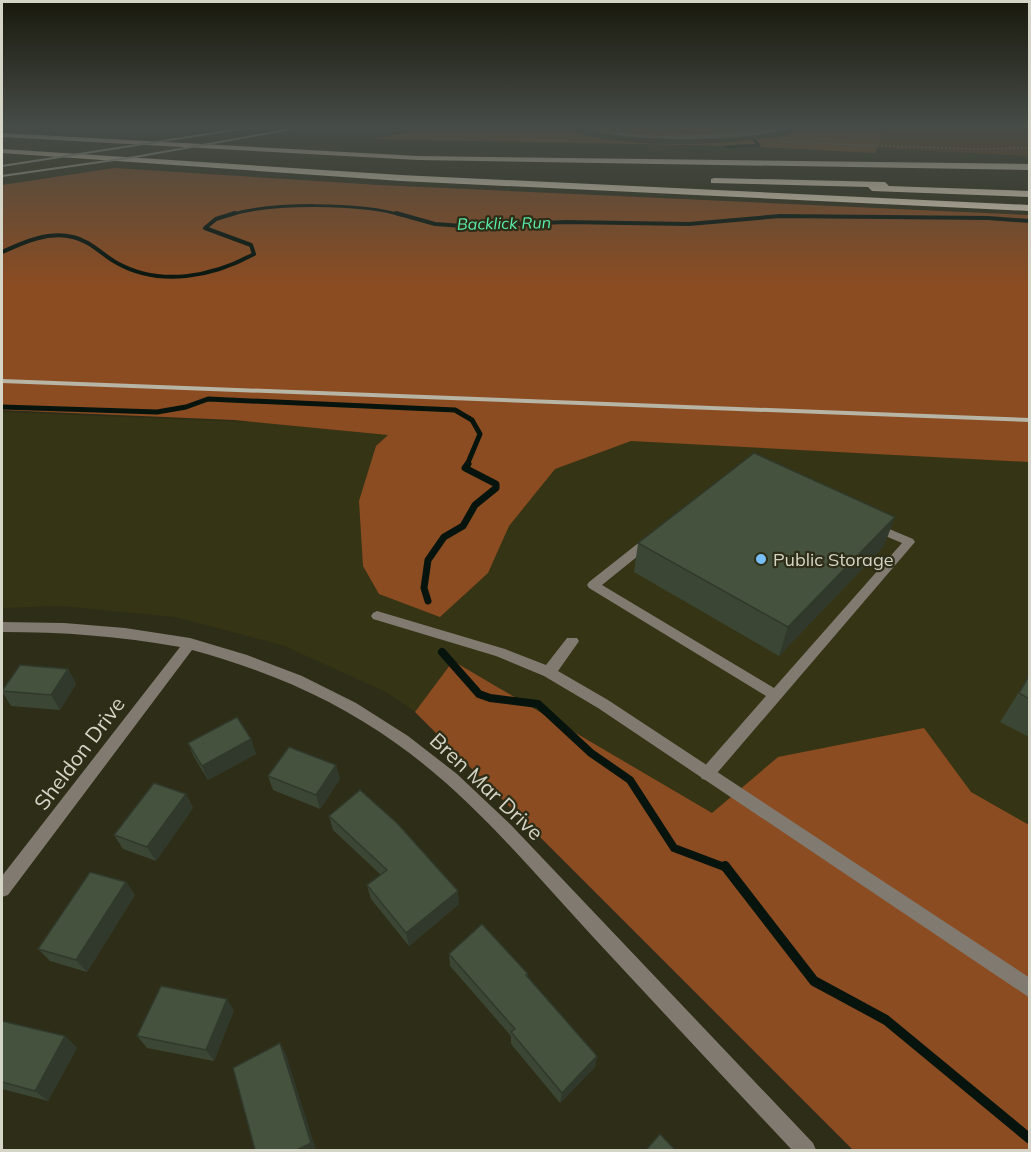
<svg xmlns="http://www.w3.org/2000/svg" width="1031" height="1152" viewBox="0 0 1031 1152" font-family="Mulish,sans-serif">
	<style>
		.built { fill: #353415 }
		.green { fill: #6b3815 }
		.forest { fill: #8c4c21 }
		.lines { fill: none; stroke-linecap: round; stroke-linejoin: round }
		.stream-far5 { stroke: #06140d; stroke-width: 3 }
		.stream-far4 { stroke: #06140d; stroke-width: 4 }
		.stream-far3 { stroke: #06140d; stroke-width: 5 }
		.stream-far2 { stroke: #06140d; stroke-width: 7 }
		.stream-far1 { stroke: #06140d; stroke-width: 8 }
		.stream { stroke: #06140d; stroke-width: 10 }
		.path { stroke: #838371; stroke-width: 1.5; stroke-dasharray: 2 2; stroke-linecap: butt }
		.lane { fill: #807a70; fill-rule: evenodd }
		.street { fill: #807a70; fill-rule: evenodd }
		.highway { fill: #f7e7ce; fill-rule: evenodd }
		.rail-far1 { stroke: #b6b5a6; stroke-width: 2 }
		.rail { stroke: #b6b5a6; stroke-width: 4 }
		.wall { fill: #3b4734 }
		.shaded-wall { fill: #30392b }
		.building { fill: #45523d; stroke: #30392b; stroke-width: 1.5 }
		.poi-dot { fill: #76c0f7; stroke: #2e2d17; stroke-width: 2 }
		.labels { text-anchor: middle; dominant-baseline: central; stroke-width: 4.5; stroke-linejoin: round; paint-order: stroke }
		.far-water-label { font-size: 16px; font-style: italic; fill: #59efad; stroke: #2e2d17 }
		.poi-label { font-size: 18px; fill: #d5d5c7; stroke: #2e2d17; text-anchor: start }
		.near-street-label { font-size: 21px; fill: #d5d5c7; stroke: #2e2d17 }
	</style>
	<rect width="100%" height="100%" fill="#2e2d17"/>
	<path class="built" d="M 2,412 L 1029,453 L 1029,1150 L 479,755 L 386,692 L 282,645 L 175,617 L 61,606 L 2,608 Z"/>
	<path class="green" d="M 885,127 L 1029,127 L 1029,156 L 877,148 Z"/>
	<g class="forest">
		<path d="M 433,127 L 564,127 C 606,151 733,145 783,136 C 793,134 803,128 814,127 C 834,124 862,130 883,132 L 875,153 L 740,146 L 372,139 Z"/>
		<path d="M 586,127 L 783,127 C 745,136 619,145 586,127 Z"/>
		<path d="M 114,168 L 379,185 L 1029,215 L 1029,462 L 631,441 L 555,469 L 509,526 L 488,573 L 440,617 L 379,594 L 363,566 L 359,501 L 376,446 L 388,435 L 234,420 L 2,410 L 2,185 Z"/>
		<path d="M 453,661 L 712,813 L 778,757 L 924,728 L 971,792 L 1029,825 L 1029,1150 L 853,1150 L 415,712 Z"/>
	</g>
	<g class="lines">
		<g class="stream-far5">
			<path d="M 725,147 L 759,145 L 754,140"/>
			<path d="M 230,215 C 270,202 361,203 401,215"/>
		</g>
		<g class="stream-far4">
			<path d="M 396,213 L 435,224 L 463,226 L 566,222 L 689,224 L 780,216 L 988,218 L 1030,221"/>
			<path d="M 2,252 C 24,242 48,231 73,237 C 91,241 102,255 117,263 C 160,287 212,277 254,254 L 251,245 L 205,228 L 216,219 L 235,213"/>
		</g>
		<path class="stream-far3" d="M 2,407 L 157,412 L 186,407 L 208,399 L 455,410 L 472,420 L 480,434 L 467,465"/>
		<path class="stream-far2" d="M 428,601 L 424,588 L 428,560 L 444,537 L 463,526 L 475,505 L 496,488 L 496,484 L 465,468 L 468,464"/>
		<path class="stream-far1" d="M 442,652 L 479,694 L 490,698 L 538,704 L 591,753 L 630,780 L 674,848 L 727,868"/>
		<path class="stream" d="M 725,866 L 814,981 L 886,1020 L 1030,1139"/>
		<path class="path" d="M 781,142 L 974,149 L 1030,148"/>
		<path class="lane" d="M 875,523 L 913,539 L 915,542 L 712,779 L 707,780 L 702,779 L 699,774 L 702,769 L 766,696 L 589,588 L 587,585 L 589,582 L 646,537 L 654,537 L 656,540 L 654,543 L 602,585 L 774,688 L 902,543 L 871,530 L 869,527 Z"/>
		<g class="street">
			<path d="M 587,127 L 631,134 L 658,136 L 717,134 L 791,127 C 757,142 620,144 587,127 Z"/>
			<path d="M 377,611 L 505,649 L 546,665 L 567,638 L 577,638 L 579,641 L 577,644 L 558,671 L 608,700 L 1030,978 L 1030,998 L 598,708 L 544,676 L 496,656 L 373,619 L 371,616 L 373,613 Z"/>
			<path d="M 2,622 L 64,623 L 125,628 L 190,638 L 247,655 L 302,676 L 356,703 L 408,736 L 457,774 L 511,825 L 813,1143 L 816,1150 L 792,1150 C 726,1080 660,1009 594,938 C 532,871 472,797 397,744 C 335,699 266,670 192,650 L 8,895 L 2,897 L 2,876 L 180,647 C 118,636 64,632 2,632 Z"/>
		</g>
		<g class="highway">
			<path d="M 2,133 L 418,156 L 1030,164 L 1030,170 L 418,160 L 2,137 Z"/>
			<path d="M 2,149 L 401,175 L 1030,205 L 1030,211 L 401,181 L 2,153 Z"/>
			<path d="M 714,178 L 885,182 L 889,186 L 1030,191 L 1030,197 L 872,191 L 868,187 L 711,183 L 711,179 Z"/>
		</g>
		<g class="rail-far1">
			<path d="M 2,166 L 253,127"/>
			<path d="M 2,176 L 135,157 L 303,127"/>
		</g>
		<path class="rail" d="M 2,381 L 1030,420"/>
	</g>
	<g class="wall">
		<path d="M 638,543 L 884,546 L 779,656 L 634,572 Z"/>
		<path d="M 68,669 L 76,684 L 60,710 L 11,706 L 2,691 Z"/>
		<path d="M 1029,676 L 1029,737 L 1000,722 Z"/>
		<path d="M 251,739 L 256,754 L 208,780 L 194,757 L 188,743 Z"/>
		<path d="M 336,765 L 340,779 L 320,809 L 273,790 L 268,776 Z"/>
		<path d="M 186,794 L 193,808 L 156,861 L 123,849 L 114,835 Z"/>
		<path d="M 329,816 L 459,904 L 409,946 L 371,899 L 367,885 L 381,875 L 333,830 Z"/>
		<path d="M 126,882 L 135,895 L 87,972 L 50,961 L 38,949 Z"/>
		<path d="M 449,954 L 528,974 L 528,977 L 597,1056 L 595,1067 L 560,1103 L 511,1044 L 511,1036 L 450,966 Z"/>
		<path d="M 234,1010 L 214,1061 L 147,1048 L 137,1036 Z"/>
		<path d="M 2,1021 L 65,1036 L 77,1048 L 48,1101 L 2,1089 Z"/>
	</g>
	<g class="shaded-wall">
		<path d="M 895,517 L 884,546 L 779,656 L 788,627 Z"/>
		<path d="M 68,669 L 76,684 L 60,710 L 51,695 Z"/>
		<path d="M 251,739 L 256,754 L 208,780 L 202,766 Z"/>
		<path d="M 336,765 L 340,779 L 320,809 L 316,795 Z"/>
		<path d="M 186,794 L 193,808 L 156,861 L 147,847 Z"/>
		<path d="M 126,882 L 135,895 L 87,972 L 76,960 Z"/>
		<path d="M 458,891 L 459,904 L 409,946 L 406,933 Z"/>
		<path d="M 227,999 L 234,1010 L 214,1061 L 206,1050 Z"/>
		<path d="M 65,1036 L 77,1048 L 48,1101 L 35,1091 Z"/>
		<path d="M 280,1043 L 286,1054 L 316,1150 L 297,1150 Z"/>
		<path d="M 597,1056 L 595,1067 L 560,1103 L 562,1093 Z"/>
	</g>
	<g class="building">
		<path d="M 754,453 L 895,517 L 788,627 L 638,543 Z"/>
		<path d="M 20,665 L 68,669 L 51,695 L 2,691 Z"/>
		<path d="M 1029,676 L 1029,699 L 1019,693 Z"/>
		<path d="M 237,717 L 251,739 L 202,766 L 188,743 Z"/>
		<path d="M 289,747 L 336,765 L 316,795 L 268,776 Z"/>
		<path d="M 154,783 L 186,794 L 147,847 L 114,835 Z"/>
		<path d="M 360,790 L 397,823 L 458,891 L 406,933 L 367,885 L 387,870 L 329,816 Z"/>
		<path d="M 90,872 L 126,882 L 76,960 L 38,949 Z"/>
		<path d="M 482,924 L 528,974 L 526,975 L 597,1056 L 562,1093 L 511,1032 L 515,1029 L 449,954 Z"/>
		<path d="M 161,986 L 227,999 L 206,1050 L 137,1036 Z"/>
		<path d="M 2,1021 L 65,1036 L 35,1091 L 2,1082 Z"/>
		<path d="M 280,1043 L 311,1143 L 297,1150 L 255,1150 L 233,1068 Z"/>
		<path d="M 660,1134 L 675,1150 L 646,1150 Z"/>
	</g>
	<linearGradient id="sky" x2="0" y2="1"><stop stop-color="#19190d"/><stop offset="0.44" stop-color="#464c47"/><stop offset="1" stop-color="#464c47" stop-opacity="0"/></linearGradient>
	<rect width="1031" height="288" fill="url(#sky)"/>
	<circle class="poi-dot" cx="761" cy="559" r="6"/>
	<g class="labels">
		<g class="far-water-label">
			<text transform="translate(504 223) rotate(-1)">Backlick Run</text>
		</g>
		<g class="poi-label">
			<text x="773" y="559">Public Storage</text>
		</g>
		<g class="near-street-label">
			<text transform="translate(79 753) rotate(-53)">Sheldon Drive</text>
			<text transform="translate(487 786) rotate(43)">Bren Mar Drive</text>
		</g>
	</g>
	<rect width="1031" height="1152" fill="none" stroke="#d5d5c7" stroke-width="6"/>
</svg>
